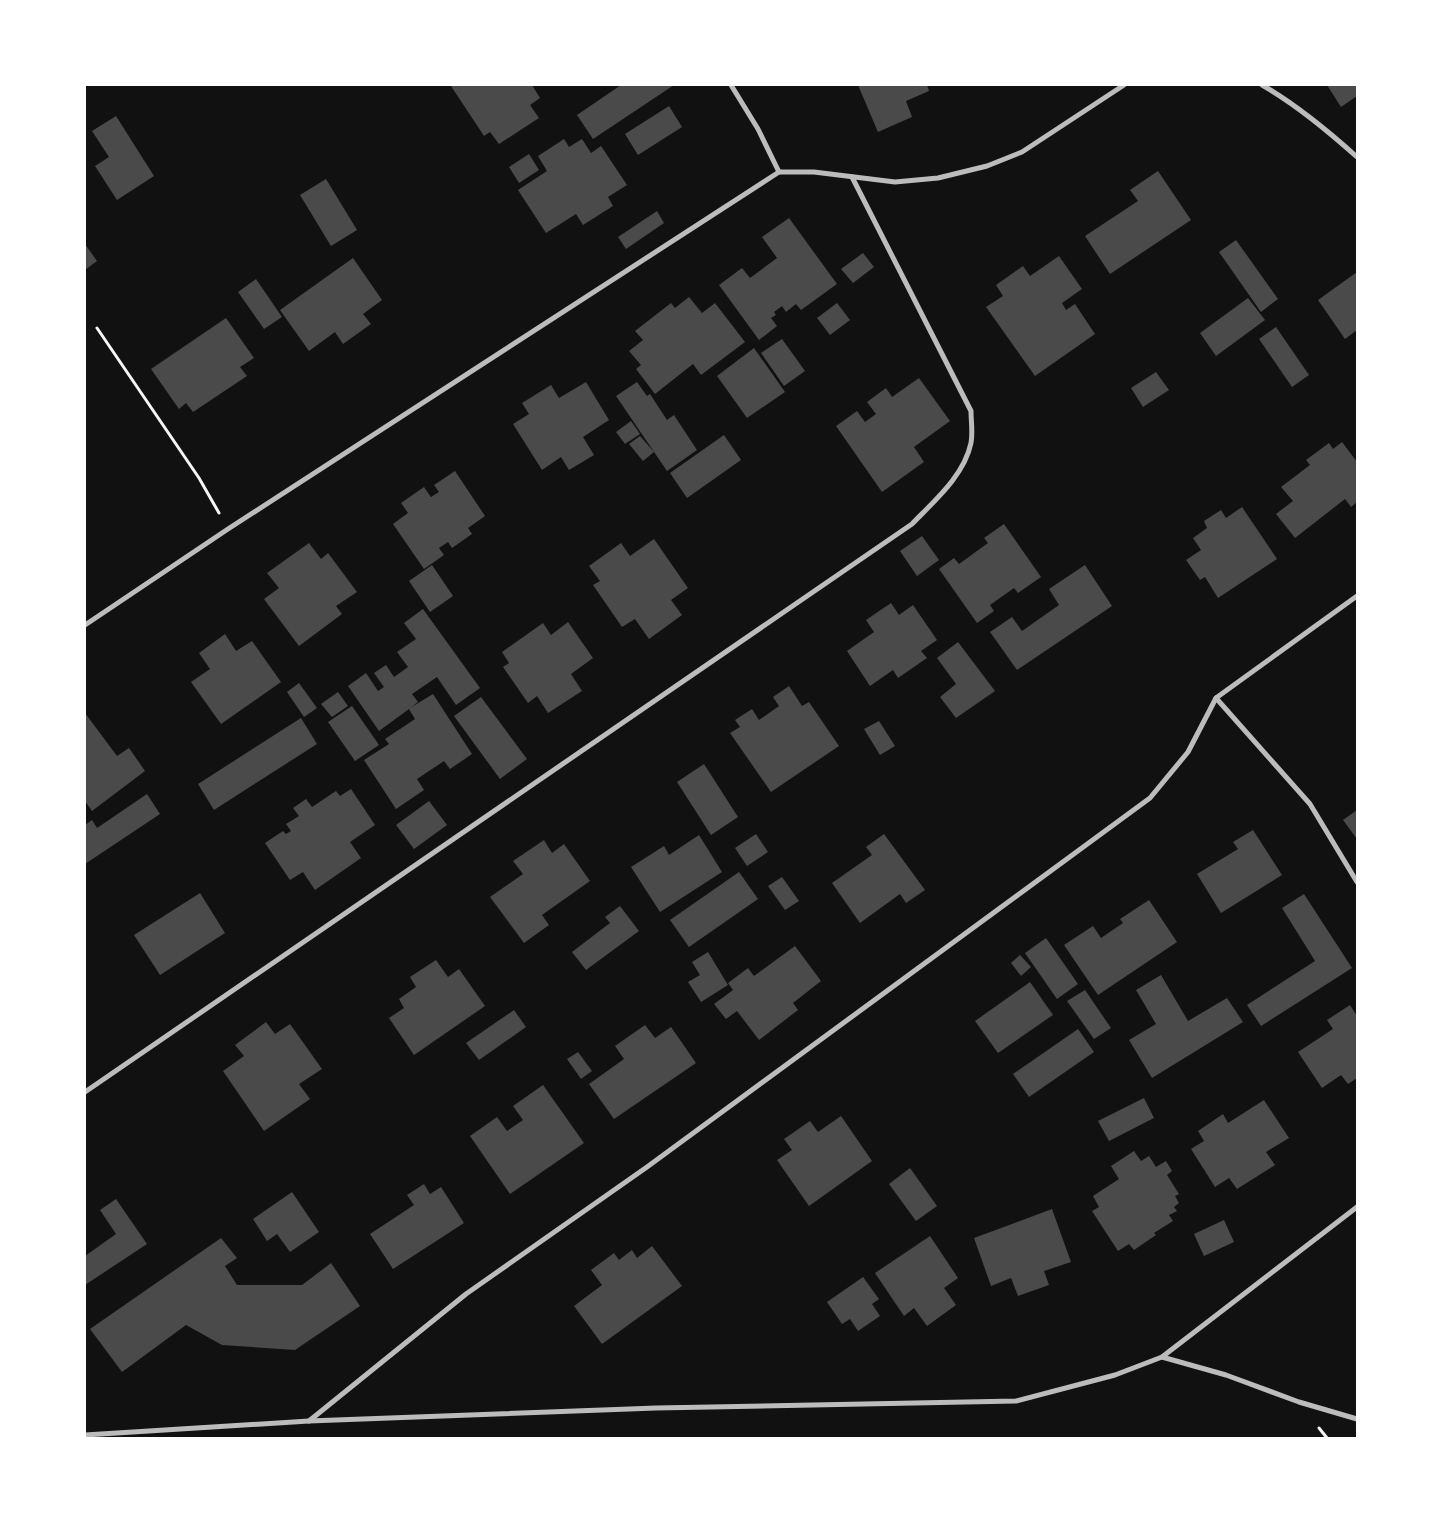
<svg xmlns="http://www.w3.org/2000/svg" width="1442" height="1523" viewBox="0 0 1442 1523" font-family="Montserrat,sans-serif">
	<style>
		.building { fill: #4a4a4a }
		.lines { fill: none; stroke-linecap: round; stroke-linejoin: round }
		.path { stroke: #f5f5f5; stroke-width: 3 }
		.minor { stroke: #bcbcbc; stroke-width: 5 }
	</style>
	<rect width="100%" height="100%" fill="#111"/>
	<g class="building">
		<path d="M 532,85 L 540,98 L 530,105 L 539,118 L 499,144 L 490,132 L 484,136 L 451,86 Z"/>
		<path d="M 621,85 L 674,85 L 593,139 L 577,115 Z"/>
		<path d="M 858,85 L 927,85 L 929,91 L 906,101 L 912,117 L 878,132 Z"/>
		<path d="M 1327,85 L 1357,85 L 1357,96 L 1341,107 Z"/>
		<path d="M 669,106 L 682,127 L 638,155 L 625,134 Z"/>
		<path d="M 116,116 L 154,176 L 117,200 L 95,166 L 109,157 L 92,131 Z"/>
		<path d="M 564,139 L 569,147 L 582,139 L 591,153 L 601,146 L 627,185 L 608,197 L 613,206 L 583,225 L 576,214 L 546,233 L 518,190 L 547,171 L 538,156 Z"/>
		<path d="M 529,154 L 539,170 L 519,183 L 509,167 Z"/>
		<path d="M 1158,171 L 1191,220 L 1110,274 L 1085,236 L 1138,201 L 1130,190 Z"/>
		<path d="M 326,179 L 357,230 L 331,246 L 300,195 Z"/>
		<path d="M 657,211 L 664,223 L 626,249 L 618,237 Z"/>
		<path d="M 789,218 L 837,284 L 801,310 L 796,304 L 786,312 L 782,306 L 774,312 L 776,315 L 771,318 L 777,326 L 759,340 L 719,285 L 742,268 L 750,278 L 777,258 L 762,237 Z"/>
		<path d="M 1236,240 L 1278,299 L 1261,312 L 1219,252 Z"/>
		<path d="M 85,244 L 97,261 L 85,270 Z"/>
		<path d="M 863,253 L 874,267 L 853,283 L 841,269 Z"/>
		<path d="M 1059,256 L 1082,289 L 1062,303 L 1066,310 L 1075,304 L 1095,334 L 1035,376 L 986,307 L 1003,296 L 996,285 L 1023,266 L 1030,276 Z"/>
		<path d="M 353,258 L 382,300 L 363,314 L 371,324 L 343,344 L 335,332 L 309,351 L 280,310 Z"/>
		<path d="M 1357,272 L 1357,330 L 1345,339 L 1318,300 Z"/>
		<path d="M 256,279 L 282,317 L 264,329 L 238,292 Z"/>
		<path d="M 689,297 L 702,313 L 715,303 L 745,342 L 701,375 L 693,364 L 655,394 L 636,369 L 641,365 L 629,351 L 643,340 L 635,331 L 671,303 L 675,308 Z"/>
		<path d="M 1248,298 L 1265,320 L 1216,356 L 1200,333 Z"/>
		<path d="M 837,303 L 850,320 L 830,335 L 817,318 Z"/>
		<path d="M 226,318 L 254,358 L 240,367 L 247,376 L 193,412 L 186,403 L 179,409 L 151,369 Z"/>
		<path d="M 1276,327 L 1309,375 L 1292,387 L 1259,339 Z"/>
		<path d="M 782,339 L 805,371 L 784,386 L 761,353 Z"/>
		<path d="M 754,348 L 785,392 L 747,418 L 717,376 Z"/>
		<path d="M 1156,372 L 1169,390 L 1143,407 L 1131,388 Z"/>
		<path d="M 919,378 L 950,421 L 914,447 L 924,462 L 882,492 L 836,426 L 857,411 L 865,422 L 876,414 L 867,402 L 886,388 L 892,397 Z"/>
		<path d="M 586,382 L 609,420 L 583,437 L 594,455 L 569,470 L 561,457 L 542,470 L 513,424 L 529,414 L 522,403 L 551,385 L 559,398 Z"/>
		<path d="M 637,382 L 647,396 L 650,394 L 667,420 L 674,415 L 697,450 L 667,471 L 616,396 Z"/>
		<path d="M 631,421 L 640,434 L 625,444 L 616,432 Z"/>
		<path d="M 724,435 L 741,460 L 687,498 L 670,473 Z"/>
		<path d="M 640,436 L 654,452 L 643,461 L 629,444 Z"/>
		<path d="M 1342,442 L 1357,462 L 1357,502 L 1351,507 L 1345,499 L 1295,538 L 1276,514 L 1293,501 L 1281,487 L 1310,465 L 1306,460 L 1329,443 L 1333,449 Z"/>
		<path d="M 455,471 L 485,516 L 468,528 L 472,534 L 452,548 L 448,542 L 439,548 L 444,555 L 424,569 L 393,524 L 408,513 L 401,503 L 424,487 L 431,497 L 439,492 L 434,485 Z"/>
		<path d="M 1242,507 L 1277,559 L 1218,598 L 1205,577 L 1200,580 L 1186,560 L 1201,550 L 1193,538 L 1207,528 L 1204,521 L 1221,510 L 1226,518 Z"/>
		<path d="M 1004,524 L 1041,577 L 1018,593 L 1014,588 L 990,605 L 994,611 L 977,623 L 939,569 L 954,558 L 959,564 L 988,543 L 984,538 Z"/>
		<path d="M 922,536 L 939,560 L 917,576 L 900,551 Z"/>
		<path d="M 654,539 L 688,588 L 671,600 L 682,615 L 649,639 L 635,619 L 622,627 L 593,585 L 600,581 L 589,566 L 621,543 L 630,556 Z"/>
		<path d="M 309,543 L 321,559 L 328,553 L 357,592 L 336,606 L 342,614 L 299,646 L 264,599 L 279,588 L 267,573 Z"/>
		<path d="M 432,565 L 453,596 L 430,612 L 409,581 Z"/>
		<path d="M 1085,565 L 1112,606 L 1017,670 L 990,632 L 1012,617 L 1022,631 L 1059,605 L 1049,589 Z"/>
		<path d="M 891,603 L 899,615 L 913,605 L 937,640 L 921,651 L 927,658 L 898,678 L 893,670 L 870,686 L 847,651 L 874,632 L 866,620 Z"/>
		<path d="M 423,609 L 480,688 L 456,705 L 437,677 L 412,694 L 418,702 L 410,708 L 433,694 L 472,754 L 450,769 L 444,761 L 417,779 L 424,790 L 396,809 L 364,760 L 389,744 L 385,739 L 415,719 L 409,709 L 379,731 L 348,686 L 366,673 L 378,691 L 384,687 L 374,673 L 386,665 L 394,677 L 408,667 L 397,652 L 416,639 L 404,623 Z"/>
		<path d="M 568,622 L 593,658 L 571,674 L 582,691 L 548,713 L 537,696 L 528,703 L 503,667 L 509,663 L 502,652 L 543,623 L 551,635 Z"/>
		<path d="M 225,634 L 236,651 L 252,641 L 281,682 L 221,724 L 191,682 L 210,669 L 199,653 Z"/>
		<path d="M 958,642 L 995,691 L 956,718 L 940,697 L 956,684 L 937,658 Z"/>
		<path d="M 299,683 L 317,708 L 304,717 L 287,692 Z"/>
		<path d="M 789,686 L 802,706 L 809,702 L 839,746 L 771,792 L 730,733 L 740,727 L 735,720 L 752,709 L 759,720 L 779,706 L 773,697 Z"/>
		<path d="M 338,692 L 348,706 L 332,717 L 321,704 Z"/>
		<path d="M 481,697 L 527,759 L 500,779 L 454,716 Z"/>
		<path d="M 352,706 L 379,745 L 355,761 L 328,722 Z"/>
		<path d="M 85,713 L 117,756 L 129,748 L 145,771 L 92,811 L 85,801 Z"/>
		<path d="M 301,718 L 317,744 L 214,810 L 198,784 Z"/>
		<path d="M 879,721 L 895,746 L 880,755 L 864,729 Z"/>
		<path d="M 704,764 L 738,817 L 711,835 L 677,782 Z"/>
		<path d="M 351,789 L 375,825 L 350,842 L 361,858 L 315,890 L 303,872 L 290,880 L 265,843 L 283,831 L 286,834 L 291,831 L 286,824 L 299,816 L 293,808 L 306,799 L 312,807 L 336,791 L 340,796 Z"/>
		<path d="M 147,794 L 160,814 L 85,864 L 85,825 L 92,820 L 97,828 Z"/>
		<path d="M 429,801 L 447,825 L 414,849 L 396,825 Z"/>
		<path d="M 1357,810 L 1357,839 L 1343,820 Z"/>
		<path d="M 1253,830 L 1282,875 L 1221,913 L 1197,874 L 1238,849 L 1233,842 Z"/>
		<path d="M 756,834 L 768,852 L 747,866 L 735,848 Z"/>
		<path d="M 884,834 L 925,890 L 906,903 L 900,894 L 860,923 L 832,883 L 872,855 L 866,847 Z"/>
		<path d="M 699,835 L 722,872 L 660,912 L 631,867 L 664,846 L 669,855 Z"/>
		<path d="M 544,840 L 552,853 L 564,844 L 590,881 L 542,915 L 549,925 L 524,943 L 490,897 L 523,874 L 513,861 Z"/>
		<path d="M 739,872 L 758,899 L 689,947 L 670,920 Z"/>
		<path d="M 782,877 L 799,901 L 785,910 L 768,886 Z"/>
		<path d="M 200,893 L 225,933 L 160,975 L 134,935 Z"/>
		<path d="M 1304,894 L 1352,968 L 1261,1026 L 1247,1005 L 1315,961 L 1282,908 Z"/>
		<path d="M 1149,900 L 1177,942 L 1098,995 L 1064,945 L 1093,926 L 1101,938 L 1123,923 L 1120,919 Z"/>
		<path d="M 620,906 L 639,931 L 586,970 L 572,952 L 610,923 L 605,917 Z"/>
		<path d="M 1046,938 L 1078,984 L 1057,999 L 1025,953 Z"/>
		<path d="M 795,946 L 821,981 L 793,1003 L 798,1010 L 759,1040 L 737,1011 L 726,1019 L 714,1004 L 733,990 L 728,983 L 748,968 L 754,976 Z"/>
		<path d="M 708,952 L 728,985 L 701,1002 L 688,982 L 700,975 L 692,962 Z"/>
		<path d="M 1020,955 L 1031,967 L 1021,976 L 1011,963 Z"/>
		<path d="M 436,960 L 448,977 L 459,969 L 485,1006 L 414,1055 L 389,1018 L 404,1008 L 399,999 L 416,987 L 410,977 Z"/>
		<path d="M 1161,975 L 1188,1021 L 1227,998 L 1243,1022 L 1152,1078 L 1129,1040 L 1156,1024 L 1136,990 Z"/>
		<path d="M 1030,982 L 1053,1015 L 998,1053 L 975,1021 Z"/>
		<path d="M 1085,990 L 1111,1028 L 1094,1039 L 1067,1001 Z"/>
		<path d="M 1350,1005 L 1357,1016 L 1357,1078 L 1348,1084 L 1341,1075 L 1322,1088 L 1298,1052 L 1333,1029 L 1327,1020 Z"/>
		<path d="M 514,1010 L 526,1027 L 479,1060 L 466,1043 Z"/>
		<path d="M 266,1022 L 275,1034 L 290,1024 L 322,1069 L 299,1084 L 310,1099 L 264,1131 L 223,1071 L 244,1056 L 235,1045 Z"/>
		<path d="M 645,1025 L 655,1038 L 671,1027 L 696,1063 L 614,1119 L 589,1084 L 624,1059 L 615,1046 Z"/>
		<path d="M 1078,1029 L 1094,1052 L 1029,1097 L 1013,1074 Z"/>
		<path d="M 578,1052 L 592,1071 L 581,1079 L 567,1059 Z"/>
		<path d="M 543,1085 L 584,1143 L 510,1194 L 470,1136 L 497,1117 L 507,1131 L 523,1120 L 513,1106 Z"/>
		<path d="M 1144,1098 L 1154,1118 L 1109,1141 L 1098,1121 Z"/>
		<path d="M 1264,1100 L 1289,1138 L 1266,1152 L 1275,1165 L 1237,1189 L 1229,1178 L 1215,1187 L 1191,1149 L 1204,1141 L 1198,1131 L 1223,1114 L 1228,1123 Z"/>
		<path d="M 841,1116 L 872,1161 L 809,1206 L 777,1160 L 792,1150 L 784,1139 L 810,1121 L 818,1132 Z"/>
		<path d="M 1134,1151 L 1141,1161 L 1149,1156 L 1156,1167 L 1166,1161 L 1172,1171 L 1167,1175 L 1179,1194 L 1175,1196 L 1179,1203 L 1174,1207 L 1177,1211 L 1169,1215 L 1173,1221 L 1154,1233 L 1156,1235 L 1134,1250 L 1129,1244 L 1118,1251 L 1092,1211 L 1099,1207 L 1093,1196 L 1119,1179 L 1111,1166 Z"/>
		<path d="M 910,1168 L 937,1206 L 916,1221 L 889,1184 Z"/>
		<path d="M 424,1184 L 430,1194 L 441,1187 L 464,1223 L 393,1269 L 370,1234 L 414,1205 L 407,1195 Z"/>
		<path d="M 292,1192 L 319,1232 L 290,1252 L 277,1234 L 267,1241 L 253,1219 Z"/>
		<path d="M 116,1199 L 147,1244 L 85,1285 L 85,1256 L 116,1234 L 100,1210 Z"/>
		<path d="M 1052,1209 L 1071,1262 L 1044,1271 L 1049,1285 L 1018,1296 L 1011,1278 L 991,1286 L 974,1238 Z"/>
		<path d="M 1224,1220 L 1234,1242 L 1204,1256 L 1194,1234 Z"/>
		<path d="M 930,1236 L 958,1278 L 944,1288 L 956,1305 L 927,1326 L 914,1308 L 904,1316 L 875,1273 Z"/>
		<path d="M 221,1238 L 237,1258 L 225,1266 L 237,1285 L 302,1285 L 331,1263 L 360,1306 L 295,1350 L 222,1345 L 186,1325 L 122,1372 L 90,1329 Z"/>
		<path d="M 652,1246 L 682,1286 L 602,1344 L 574,1306 L 602,1285 L 591,1270 L 614,1253 L 619,1260 L 632,1250 L 637,1258 Z"/>
		<path d="M 863,1277 L 879,1299 L 872,1304 L 880,1316 L 858,1331 L 850,1319 L 842,1324 L 827,1302 Z"/>
	</g>
	<g class="lines">
		<g class="path">
			<path d="M 97,328 L 199,478 L 219,513"/>
			<path d="M 1319,1428 L 1327,1438"/>
		</g>
		<g class="minor">
			<path d="M 731,85 L 758,129 L 779,172"/>
			<path d="M 1262,85 C 1297,105 1327,130 1357,157"/>
			<path d="M 85,625 L 228,529 L 779,172 L 814,172 L 895,182 L 938,178 L 987,166 L 1022,152 L 1124,85"/>
			<path d="M 1216,698 L 1310,804 L 1357,882"/>
			<path d="M 85,1092 L 912,524 C 934,501 964,476 971,443 C 973,433 971,421 971,411 L 852,177"/>
			<path d="M 1162,1357 L 1226,1375 L 1299,1402 L 1357,1419"/>
			<path d="M 309,1421 L 466,1294 L 647,1167 L 1150,798 L 1188,752 L 1216,698 L 1357,596"/>
			<path d="M 85,1435 L 309,1421 L 656,1408 L 1016,1401 L 1115,1375 L 1162,1357 L 1357,1207"/>
		</g>
	</g>
	<rect width="1442" height="1523" fill="none" stroke="#ffffff" stroke-width="172"/>
</svg>
